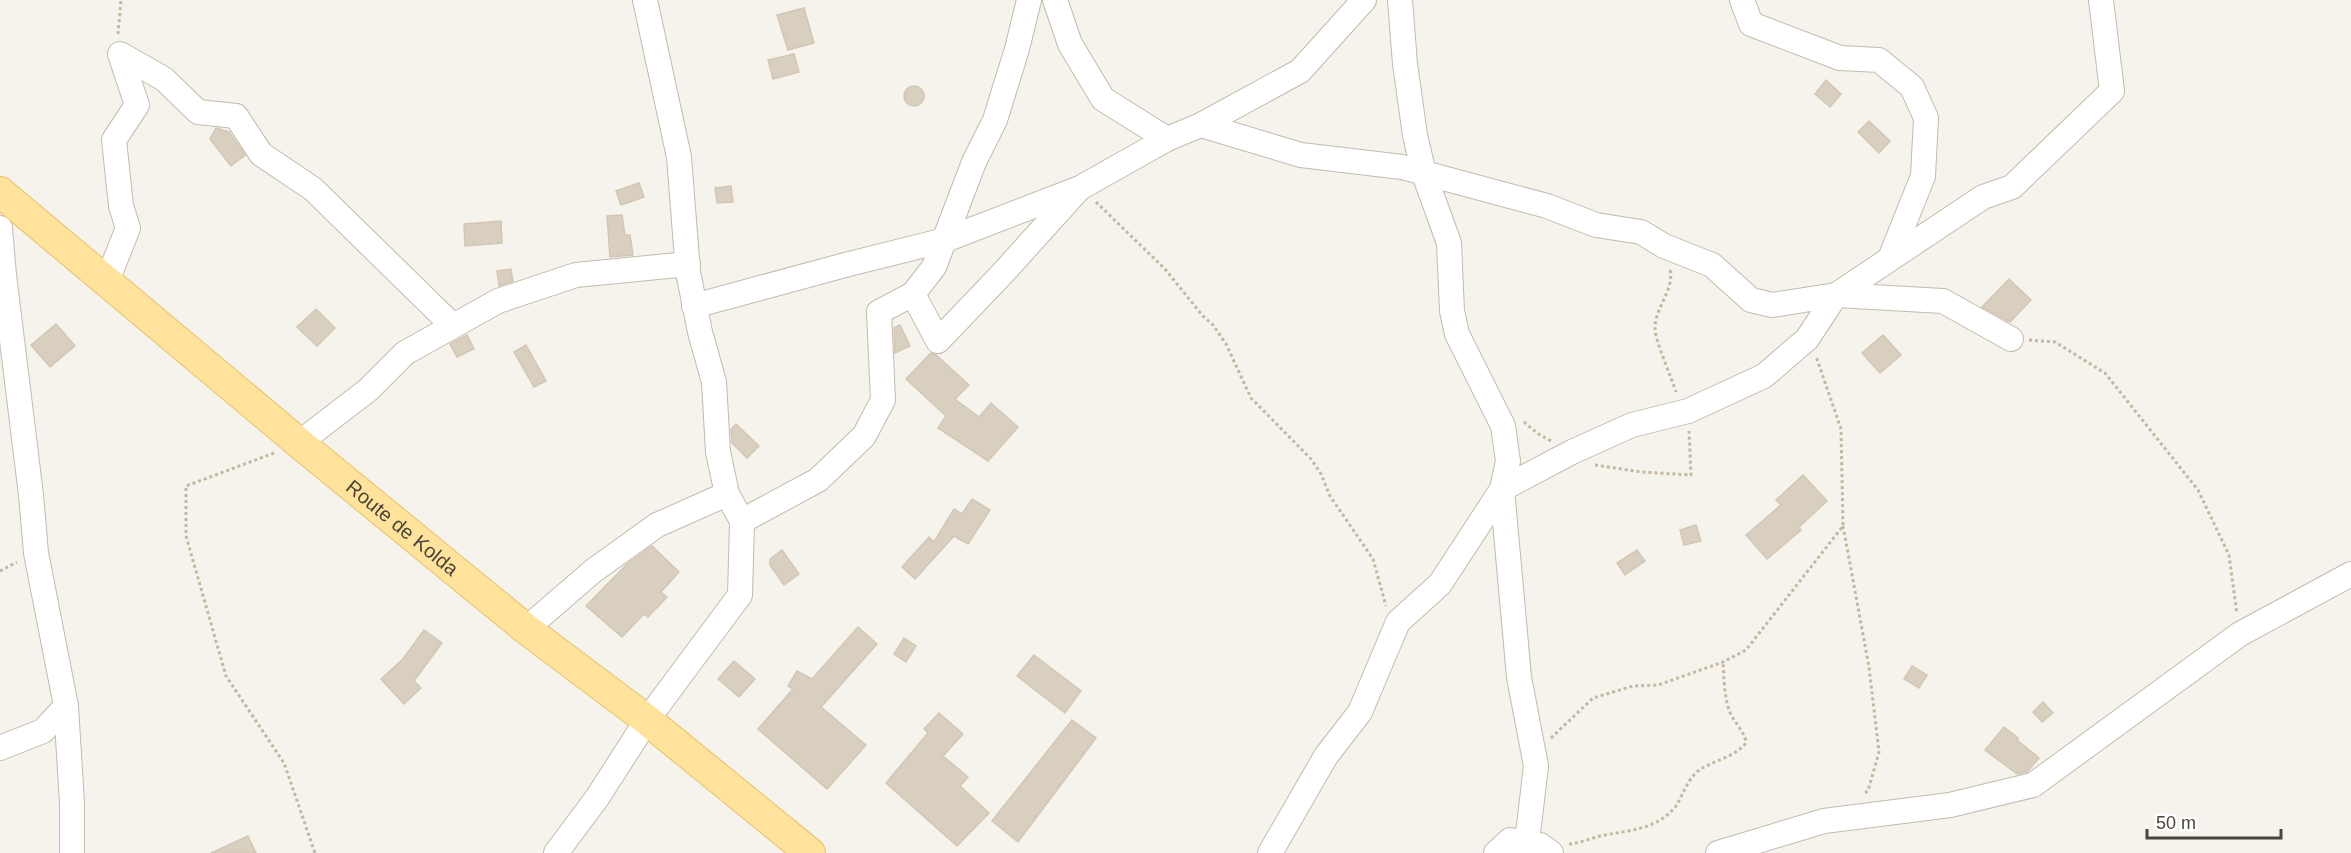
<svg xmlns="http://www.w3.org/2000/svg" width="2351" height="853" viewBox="0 0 2351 853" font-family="Arial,sans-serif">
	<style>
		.building { fill: #d8cfc1; stroke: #d3c7b4; stroke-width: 1.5 }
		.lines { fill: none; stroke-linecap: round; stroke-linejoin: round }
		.minor-casing { stroke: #c2bbae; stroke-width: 26 }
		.major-casing { stroke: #e6c16a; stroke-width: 32 }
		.path { stroke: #c4b79f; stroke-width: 3; stroke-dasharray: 3 3; stroke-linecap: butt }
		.minor { stroke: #fff; stroke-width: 24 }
		.major { stroke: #ffe39c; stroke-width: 30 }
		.labels { text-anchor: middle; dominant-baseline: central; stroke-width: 6; stroke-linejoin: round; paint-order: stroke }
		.street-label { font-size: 20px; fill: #4b4439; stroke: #fff }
	</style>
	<rect width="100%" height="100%" fill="#f6f3ec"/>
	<g class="building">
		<path d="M 804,8 L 814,43 L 788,50 L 777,15 Z"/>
		<path d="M 794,54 L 799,72 L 773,79 L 768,60 Z"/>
		<path d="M 1826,80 L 1841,94 L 1830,107 L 1815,94 Z"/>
		<circle cx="914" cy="96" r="10"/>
		<path d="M 1869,121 L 1890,141 L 1879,153 L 1858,132 Z"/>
		<path d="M 216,128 L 229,132 L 245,155 L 231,166 L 210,139 Z"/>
		<path d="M 639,183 L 644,197 L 621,205 L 616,191 Z"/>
		<path d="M 731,186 L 733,202 L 717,203 L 715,188 Z"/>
		<path d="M 622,215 L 625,235 L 630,235 L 633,255 L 610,257 L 607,216 Z"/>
		<path d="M 501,221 L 502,243 L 465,246 L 464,224 Z"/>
		<path d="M 511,269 L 513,281 L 499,286 L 497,271 Z"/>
		<path d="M 2009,279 L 2031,300 L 2010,322 L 1982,307 Z"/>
		<path d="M 316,309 L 335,328 L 317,346 L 297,327 Z"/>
		<path d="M 56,324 L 75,346 L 50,367 L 31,345 Z"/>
		<path d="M 900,325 L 910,346 L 895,353 L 894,328 Z"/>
		<path d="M 467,335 L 474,349 L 457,357 L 450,344 Z"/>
		<path d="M 1883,335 L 1901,355 L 1880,373 L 1862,353 Z"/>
		<path d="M 526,345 L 546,381 L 534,387 L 514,352 Z"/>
		<path d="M 931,353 L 936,355 L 969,385 L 955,399 L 979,417 L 991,403 L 1018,427 L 988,461 L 938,428 L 946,416 L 906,379 Z"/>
		<path d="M 736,424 L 759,446 L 747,458 L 732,443 L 731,429 Z"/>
		<path d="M 1803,475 L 1827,501 L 1799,527 L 1801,530 L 1767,559 L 1746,535 L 1781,505 L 1776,500 Z"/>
		<path d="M 972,499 L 990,510 L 968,544 L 954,536 L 915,579 L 902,567 L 929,537 L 934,542 L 954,509 L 962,514 Z"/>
		<path d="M 1696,525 L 1701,541 L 1684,545 L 1680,530 Z"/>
		<path d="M 652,546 L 679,572 L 661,592 L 667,597 L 648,617 L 644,614 L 622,637 L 586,606 L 627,564 Z"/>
		<path d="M 782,550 L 799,574 L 784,585 L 770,565 L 770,559 Z"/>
		<path d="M 1637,550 L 1645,561 L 1625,575 L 1617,563 Z"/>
		<path d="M 858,627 L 877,644 L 821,707 L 866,745 L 827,789 L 758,729 L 793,689 L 788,686 L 797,671 L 812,679 Z"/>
		<path d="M 424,630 L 442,643 L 414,681 L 421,688 L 404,704 L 381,679 L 403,659 Z"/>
		<path d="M 904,638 L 916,646 L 906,662 L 894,654 Z"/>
		<path d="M 1034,655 L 1081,691 L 1065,713 L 1017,676 Z"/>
		<path d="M 734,661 L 755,679 L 739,697 L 718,679 Z"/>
		<path d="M 1912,666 L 1927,675 L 1919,688 L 1904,679 Z"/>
		<path d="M 2043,702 L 2053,713 L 2042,722 L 2033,712 Z"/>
		<path d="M 939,713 L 963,734 L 943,756 L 968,777 L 960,786 L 989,813 L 957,846 L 886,783 L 928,733 L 924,729 Z"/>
		<path d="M 1072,720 L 1096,738 L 1018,842 L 992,821 Z"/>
		<path d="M 2004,727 L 2018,738 L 2017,740 L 2039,758 L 2027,772 L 2017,774 L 1985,750 Z"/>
		<path d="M 248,836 L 256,853 L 211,853 Z"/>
	</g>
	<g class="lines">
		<g class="minor-casing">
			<g id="minor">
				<path d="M 1055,0 L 1070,44 L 1103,99 L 1167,139"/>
				<path d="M 1400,0 L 1405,64 L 1415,135 L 1424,174 L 1449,243 L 1452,311 L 1457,334 L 1503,426 L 1508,461 L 1502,489 L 1519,677 L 1536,766 L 1527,842"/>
				<path d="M 1742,0 L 1751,24 L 1840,58 L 1879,60 L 1912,87 L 1926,118 L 1923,176 L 1891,256"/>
				<path d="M 1201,125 L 1301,155 L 1402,167 L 1547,206 L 1596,225 L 1641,232 L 1664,246 L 1712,265 L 1751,300 L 1772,305 L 1836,295 L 1943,301 L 2011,339"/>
				<path d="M 0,228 L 4,275 L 31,495 L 36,553 L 66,706 L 72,803 L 72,853"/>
				<path d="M 107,281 L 128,228 L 121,206 L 114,140 L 137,105 L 120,54 L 164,79 L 198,112 L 236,116 L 261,154 L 313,189 L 452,325"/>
				<path d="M 913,294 L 934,267 L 974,162 L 995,120 L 1017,49 L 1029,0"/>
				<path d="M 694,306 L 849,264 L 945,240 L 1080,188 L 1167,139 L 1201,125 L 1300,71 L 1364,0"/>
				<path d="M 299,443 L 368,390 L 405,353 L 498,301 L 576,275 L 688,264"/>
				<path d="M 742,521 L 818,480 L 864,436 L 883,400 L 879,312 L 913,294 L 938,341 L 1002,274 L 1077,191"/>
				<path d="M 526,629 L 593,571 L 657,525 L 727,494"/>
				<path d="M 0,748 L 43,731 L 66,706"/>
				<path d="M 556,853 L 597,798 L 647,720 L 740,595 L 742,521 L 727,494 L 718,452 L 714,382 L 700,332 L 688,272 L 679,157 L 645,0"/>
				<path d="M 1270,853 L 1326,756 L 1360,712 L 1398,622 L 1440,584 L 1502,489 L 1572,452 L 1632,425 L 1688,411 L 1764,376 L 1807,339 L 1836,295 L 1983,197 L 2012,187 L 2112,91 L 2101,0"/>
				<path d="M 1496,853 L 1510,840 L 1540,845 L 1551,853"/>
				<path d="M 1718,853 L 1824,821 L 1950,805 L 2033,785 L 2240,634 L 2351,574"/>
			</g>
		</g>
		<g class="major-casing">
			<g id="major">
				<path id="s1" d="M 0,192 L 299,443 L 526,629 L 647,720 L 810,853"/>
			</g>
		</g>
		<g class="path">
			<path d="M 118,34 L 121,0"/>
			<path d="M 1096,202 L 1165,269 L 1202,315 L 1213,325 L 1226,344 L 1251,398 L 1311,459 L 1321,474 L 1330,496 L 1373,559 L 1386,606"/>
			<path d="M 1670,270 C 1675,289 1654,309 1655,329 C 1655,340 1672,379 1676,392"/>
			<path d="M 2029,340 L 2055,342 L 2105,373 L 2198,490 L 2229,555 L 2237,614"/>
			<path d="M 1524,422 L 1537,433 L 1551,441"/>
			<path d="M 274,453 L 186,486 L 186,536 L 226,676 L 284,763 L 315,853"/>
			<path d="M 1595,465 L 1642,472 L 1691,475 L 1689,431"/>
			<path d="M 1843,526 L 1869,667 L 1879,752 L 1868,791 L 1863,794"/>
			<path d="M 0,571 L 17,562"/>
			<path d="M 1551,738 L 1593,698 L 1633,686 L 1658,685 L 1723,662 L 1746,650 L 1843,526 L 1841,429 L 1816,356"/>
			<path d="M 1569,844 C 1581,843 1593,837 1605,835 C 1631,830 1658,829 1676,806 C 1683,795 1687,780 1698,771 C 1713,760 1734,758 1746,743 C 1745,731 1733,722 1729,710 C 1724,695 1724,677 1723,662"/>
		</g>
		<use href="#minor" class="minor"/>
		<use href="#major" class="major"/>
	</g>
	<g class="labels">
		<g class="street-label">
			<text stroke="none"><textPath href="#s1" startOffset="524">Route de Kolda</textPath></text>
		</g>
	</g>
	<path d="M2147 829v9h134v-9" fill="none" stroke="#4b4439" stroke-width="3"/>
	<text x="2156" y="829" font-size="18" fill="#4b4439" stroke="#ffffff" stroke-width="4.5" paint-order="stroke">50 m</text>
</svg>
